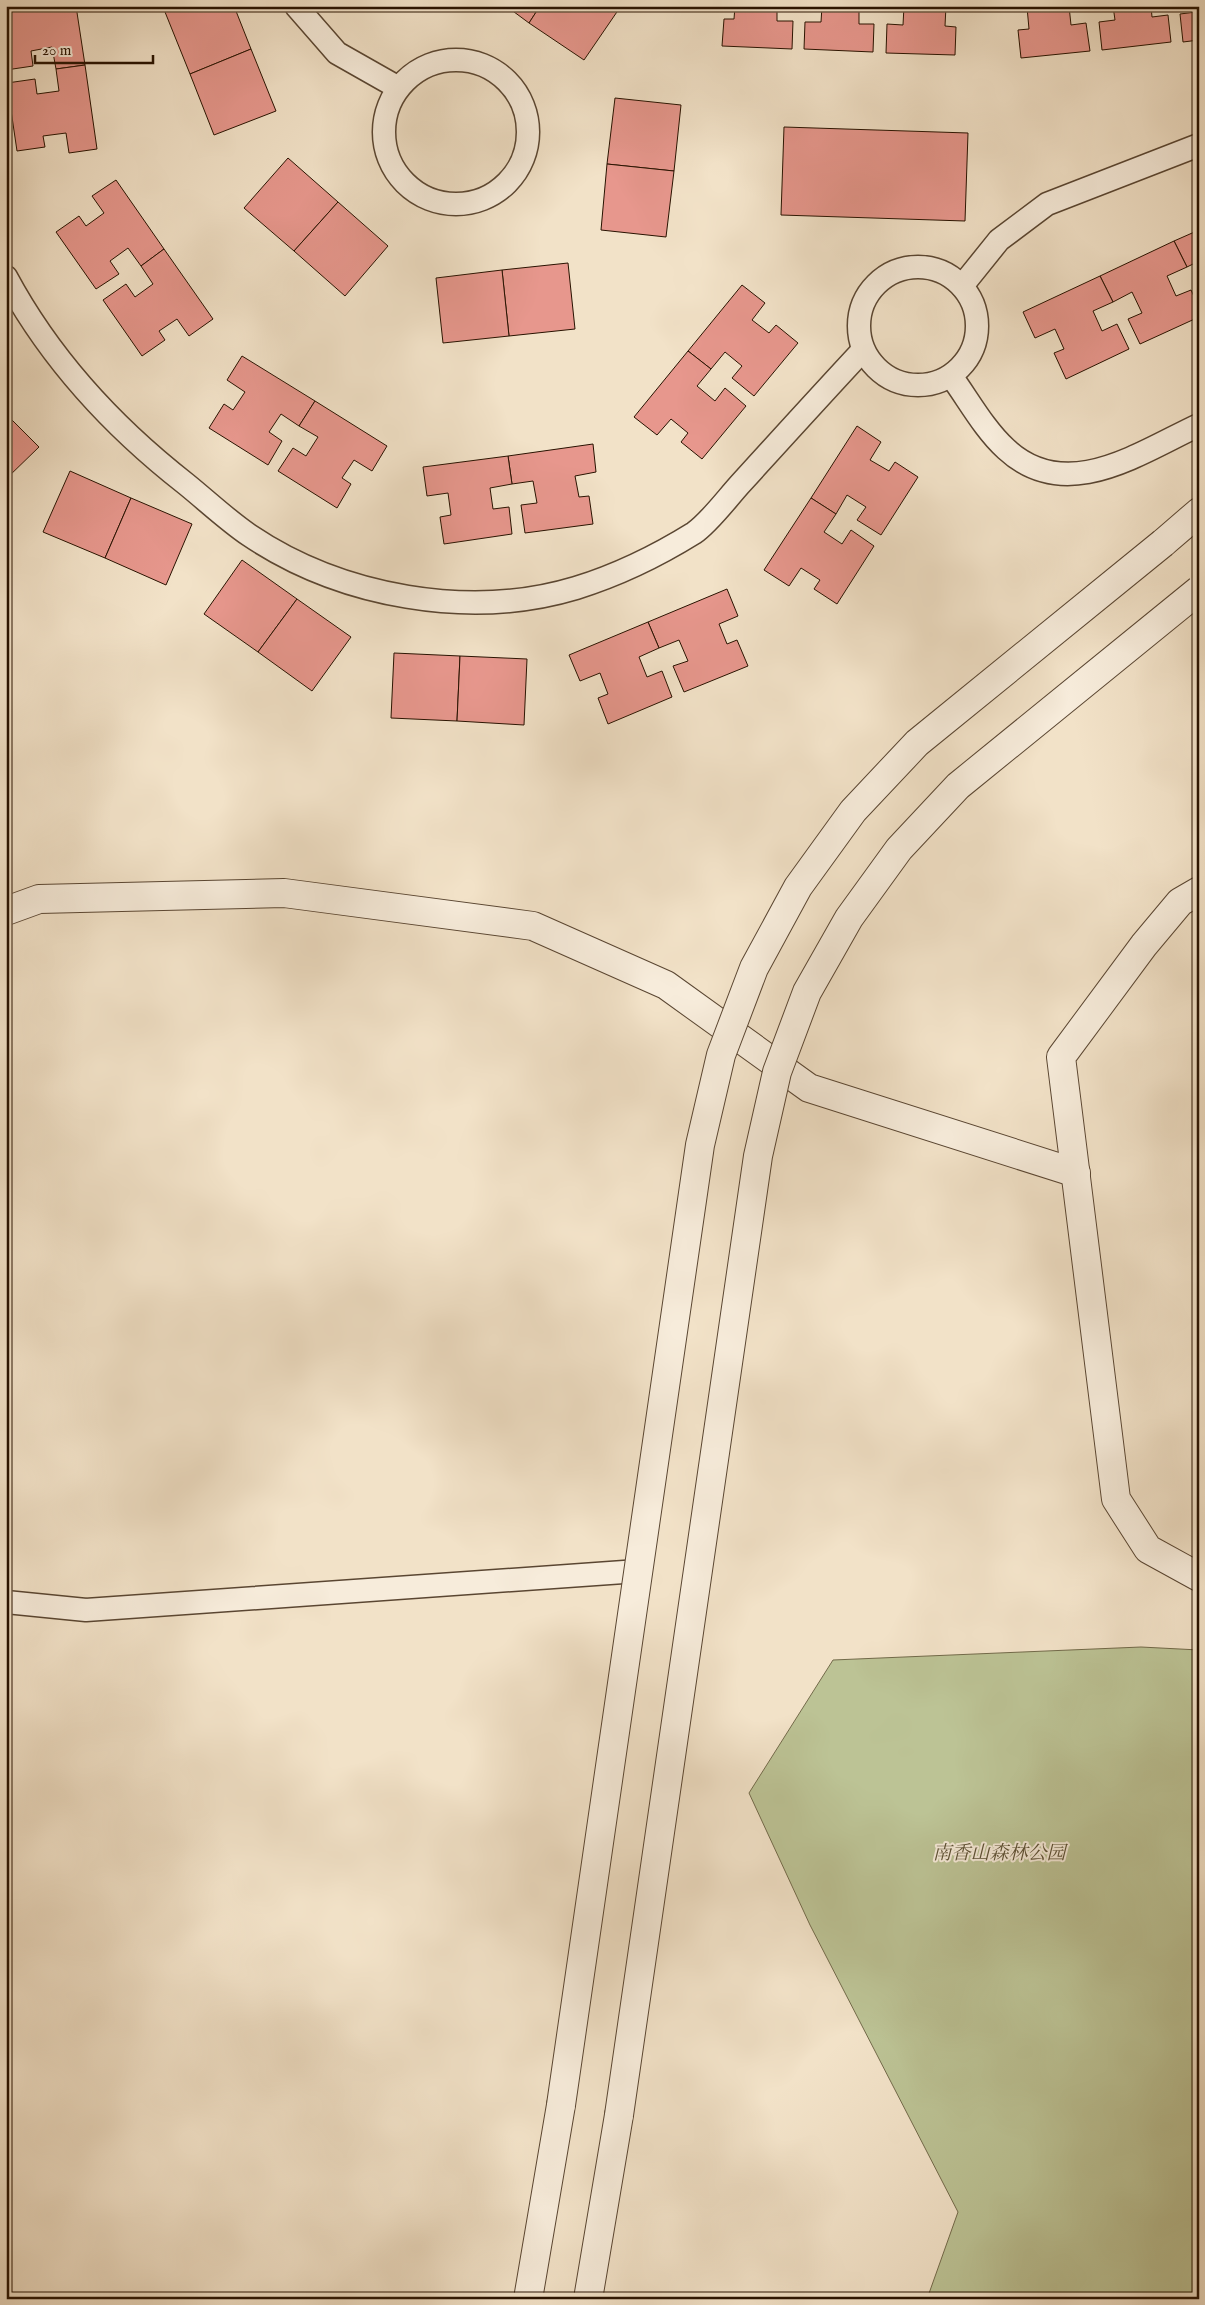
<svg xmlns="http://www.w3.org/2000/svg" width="1205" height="2305" viewBox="0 0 1205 2305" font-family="'IM FELL English','Noto Serif SC',serif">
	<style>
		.green { fill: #bcc395; stroke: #726a4a }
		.building { fill: #e7978d; stroke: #281200 }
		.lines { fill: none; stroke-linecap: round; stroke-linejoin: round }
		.lane-casing { stroke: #5a4632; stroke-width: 25 }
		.street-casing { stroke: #5a4632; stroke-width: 30 }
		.lane { stroke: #f7ecdb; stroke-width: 22 }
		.street { stroke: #f7ecdb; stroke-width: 28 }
		.street-bridge-casing { stroke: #5a4632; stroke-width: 30; stroke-linecap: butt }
		.street-bridge { stroke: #f7ecdb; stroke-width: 28 }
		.labels { text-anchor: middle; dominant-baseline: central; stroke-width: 4; stroke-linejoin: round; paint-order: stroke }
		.park-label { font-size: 19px; font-style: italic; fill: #5c5034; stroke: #f7ecdb }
	</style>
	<rect width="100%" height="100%" fill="#f2e2c8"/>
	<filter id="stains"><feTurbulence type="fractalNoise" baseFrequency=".004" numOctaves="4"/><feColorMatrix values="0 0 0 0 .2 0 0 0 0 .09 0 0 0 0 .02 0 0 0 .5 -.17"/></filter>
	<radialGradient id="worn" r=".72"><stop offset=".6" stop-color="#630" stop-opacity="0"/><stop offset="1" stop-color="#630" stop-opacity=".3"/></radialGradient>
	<path class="green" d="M 1141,1647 L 1199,1650 L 1199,2299 L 927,2299 L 958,2212 L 810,1925 L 749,1793 L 833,1660 Z"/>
	<g class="building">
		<path d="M 6,6 L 24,6 L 24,9 L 76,6 L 85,65 L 56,69 L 52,47 L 31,51 L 33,66 L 6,70 Z"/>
		<path d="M 179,6 L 234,6 L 251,49 L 190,74 L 165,12 Z"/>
		<path d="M 506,6 L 540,6 L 529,23 Z"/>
		<path d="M 540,6 L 621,6 L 584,60 L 529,23 Z"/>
		<path d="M 735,6 L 777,6 L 777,21 L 793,21 L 792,49 L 722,46 L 724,19 L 734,19 Z"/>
		<path d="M 822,6 L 859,6 L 859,24 L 874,24 L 873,52 L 804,49 L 805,22 L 821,22 Z"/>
		<path d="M 904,6 L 946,6 L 945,26 L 956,27 L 955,55 L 886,53 L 887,24 L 903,25 Z"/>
		<path d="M 1005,6 L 1069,6 L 1071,25 L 1086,23 L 1090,51 L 1021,58 L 1018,30 L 1029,29 L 1027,7 L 1006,10 Z"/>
		<path d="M 1113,6 L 1151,6 L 1152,17 L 1168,15 L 1171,42 L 1102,50 L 1099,22 L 1115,20 Z"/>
		<path d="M 1196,6 L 1199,6 L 1199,40 L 1183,42 L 1180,14 L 1196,12 Z"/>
		<path d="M 251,49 L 276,111 L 214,135 L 190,74 Z"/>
		<path d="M 85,65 L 97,149 L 69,153 L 66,133 L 43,136 L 45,147 L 17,151 L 7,83 L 35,79 L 37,94 L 59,91 L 56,69 Z"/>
		<path d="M 615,98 L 681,105 L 674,171 L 607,164 Z"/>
		<path d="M 784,127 L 968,133 L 965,221 L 781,215 Z"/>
		<path d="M 288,158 L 338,202 L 294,251 L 244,208 Z"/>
		<path d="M 607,164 L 674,171 L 666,237 L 601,230 Z"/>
		<path d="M 116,180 L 164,249 L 141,266 L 128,248 L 110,261 L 119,274 L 96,289 L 56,232 L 79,216 L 86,226 L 104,213 L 92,196 Z"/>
		<path d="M 338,202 L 388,246 L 345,296 L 294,251 Z"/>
		<path d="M 1199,230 L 1199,261 L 1187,267 L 1174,241 Z"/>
		<path d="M 1174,241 L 1187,267 L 1167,276 L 1176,296 L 1191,290 L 1199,307 L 1199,317 L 1140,344 L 1128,319 L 1142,313 L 1132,292 L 1113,302 L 1100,276 Z"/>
		<path d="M 164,249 L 213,319 L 189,336 L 177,319 L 159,331 L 165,340 L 142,356 L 103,300 L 126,284 L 135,297 L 153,284 L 141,266 Z"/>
		<path d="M 568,263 L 575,329 L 509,336 L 502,270 Z"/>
		<path d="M 502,270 L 509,336 L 443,343 L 436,278 Z"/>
		<path d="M 1100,276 L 1113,302 L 1093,311 L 1102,331 L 1117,324 L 1129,349 L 1066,379 L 1054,353 L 1064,349 L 1055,329 L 1035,338 L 1023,312 Z"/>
		<path d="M 742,285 L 765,303 L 752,320 L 769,333 L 776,325 L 798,343 L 754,396 L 732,378 L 742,366 L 725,352 L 711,369 L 688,351 Z"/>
		<path d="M 688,351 L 711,369 L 697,386 L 715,401 L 725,388 L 746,406 L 702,459 L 681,442 L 688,433 L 671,419 L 657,435 L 634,417 Z"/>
		<path d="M 242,356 L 315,401 L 299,426 L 281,414 L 269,432 L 282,441 L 268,465 L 209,428 L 224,404 L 233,410 L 245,392 L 227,380 Z"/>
		<path d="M 315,401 L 387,446 L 372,471 L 354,460 L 342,478 L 351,484 L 337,508 L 278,471 L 293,448 L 306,456 L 318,437 L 299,426 Z"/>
		<path d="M 6,414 L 39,447 L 6,479 Z"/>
		<path d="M 857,426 L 881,442 L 870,460 L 889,471 L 895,462 L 918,477 L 881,535 L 857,520 L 866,507 L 847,495 L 836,514 L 811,498 Z"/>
		<path d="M 593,444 L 596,472 L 575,476 L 579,497 L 589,496 L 593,524 L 525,533 L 521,505 L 537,503 L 533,481 L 512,484 L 508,456 Z"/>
		<path d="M 508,456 L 512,484 L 490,488 L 493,509 L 509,507 L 512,534 L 444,544 L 440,517 L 451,515 L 448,493 L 427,496 L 423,467 Z"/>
		<path d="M 70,471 L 131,498 L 105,558 L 43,532 Z"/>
		<path d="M 131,498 L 192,524 L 166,585 L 105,558 Z"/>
		<path d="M 811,498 L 836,514 L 824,532 L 842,544 L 851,530 L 874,546 L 837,604 L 814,589 L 820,580 L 801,568 L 789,586 L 764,570 Z"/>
		<path d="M 242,560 L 297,599 L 258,652 L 204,614 Z"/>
		<path d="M 727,589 L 738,616 L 719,624 L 727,644 L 737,640 L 748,666 L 684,692 L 673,666 L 688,661 L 679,640 L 659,648 L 648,622 Z"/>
		<path d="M 297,599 L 351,637 L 312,691 L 258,652 Z"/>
		<path d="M 648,622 L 659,648 L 639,657 L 647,677 L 662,671 L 672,697 L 608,724 L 598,698 L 608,694 L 600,673 L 580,681 L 569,655 Z"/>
		<path d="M 394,653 L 460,656 L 457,721 L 391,718 Z"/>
		<path d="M 460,656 L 527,659 L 524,725 L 457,721 Z"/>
	</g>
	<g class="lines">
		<g class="lane-casing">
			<g id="lane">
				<path d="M 296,6 L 337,53 L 397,87"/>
				<circle cx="456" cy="132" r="72"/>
				<circle cx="918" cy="326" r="59"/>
				<path d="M 6,277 C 50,359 113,427 186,484 C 207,501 227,520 249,535 C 341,597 470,620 576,588 C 618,575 657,556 694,533 C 710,522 728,497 742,482 C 782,438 822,394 863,350"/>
				<path d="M 962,286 L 999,240 L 1047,204 L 1199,145"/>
				<path d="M 951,376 C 968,399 984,429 1006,449 C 1066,505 1139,453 1199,425"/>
				<path d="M 6,1602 L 86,1610 L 638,1571"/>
			</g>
		</g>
		<g class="street-casing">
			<g id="street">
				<path d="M 1163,543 L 1199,512"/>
				<path d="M 1199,891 L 1180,902 L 1144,945 L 1061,1057 L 1116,1499 L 1148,1549 L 1199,1577"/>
				<path d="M 6,911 L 39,899 L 284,893 L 533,926 L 666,985 L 809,1088 L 1076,1173"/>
				<path d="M 528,2299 L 561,2105"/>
				<path d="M 588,2299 L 619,2115"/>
			</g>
		</g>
		<use href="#lane" class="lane"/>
		<use href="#street" class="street"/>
		<g class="street-bridge-casing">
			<g id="street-bridge">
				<path d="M 561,2105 L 700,1145 L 721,1055 L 754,968 L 798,887 L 853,811 L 917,743 L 1163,543"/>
				<path d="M 619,2115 L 758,1156 L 777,1072 L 807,992 L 849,918 L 899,849 L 958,786 L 1199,590"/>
			</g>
		</g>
		<use href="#street-bridge" class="street-bridge"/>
	</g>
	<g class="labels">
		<g class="park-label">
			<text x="999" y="1854">南香山森林公园</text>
		</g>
	</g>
	<rect width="1205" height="2305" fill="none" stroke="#f2e2c8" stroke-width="25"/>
	<rect x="8" y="8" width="1190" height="2290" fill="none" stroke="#281200" stroke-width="2.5"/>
	<rect x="12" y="12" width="1180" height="2280" fill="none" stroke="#281200"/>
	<path d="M35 55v8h118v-8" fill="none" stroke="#281200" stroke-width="2.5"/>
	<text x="42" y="55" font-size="15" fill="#281200" stroke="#f7ecdb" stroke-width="4" paint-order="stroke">20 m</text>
	<rect width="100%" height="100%" filter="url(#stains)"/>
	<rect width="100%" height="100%" fill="url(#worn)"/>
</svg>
